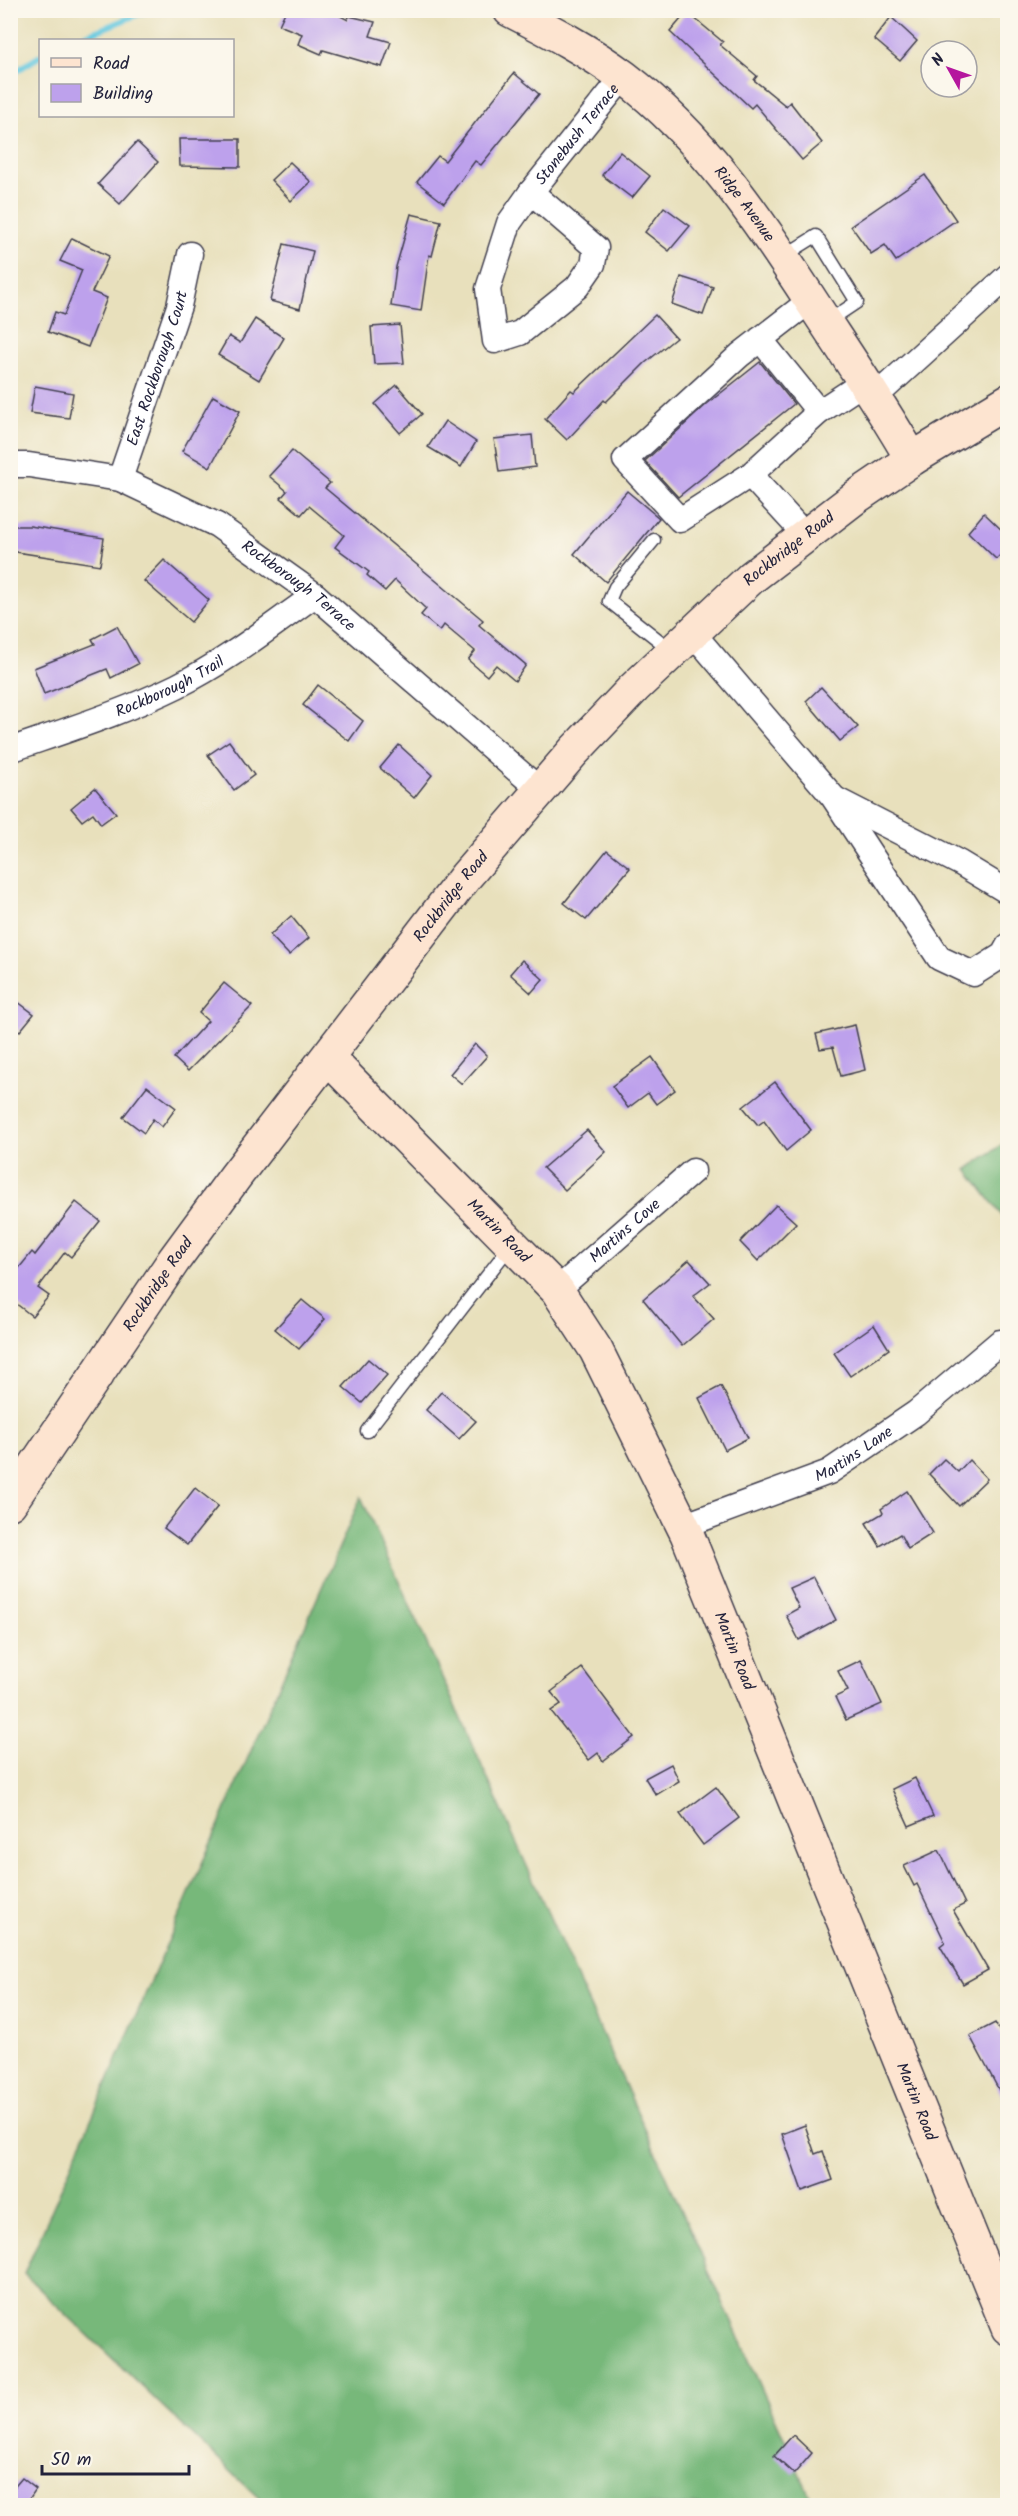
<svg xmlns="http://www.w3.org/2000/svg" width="1018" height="2516" viewBox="0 0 1018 2516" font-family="Kalam,sans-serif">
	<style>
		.forest { fill: #77b87a; stroke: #4c6d5a; stroke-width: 1.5 }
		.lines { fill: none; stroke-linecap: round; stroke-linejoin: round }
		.stream { stroke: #61c7df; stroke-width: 6 }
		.building { fill: #bda1ec }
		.lane-casing { stroke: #403e4e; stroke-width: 15 }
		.street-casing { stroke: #403e4e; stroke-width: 27 }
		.secondary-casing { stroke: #403e4e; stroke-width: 36 }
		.lane { stroke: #fff; stroke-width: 12 }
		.street { stroke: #fff; stroke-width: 24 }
		.secondary { stroke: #fde4d0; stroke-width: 33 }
		.labels { text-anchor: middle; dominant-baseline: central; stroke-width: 4.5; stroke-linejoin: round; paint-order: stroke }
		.street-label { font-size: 16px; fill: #22223b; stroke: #fbf7ec }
	</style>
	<rect width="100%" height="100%" fill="#fbf7ec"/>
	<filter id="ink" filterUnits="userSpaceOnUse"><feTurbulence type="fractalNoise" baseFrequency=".0167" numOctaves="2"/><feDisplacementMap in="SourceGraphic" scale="12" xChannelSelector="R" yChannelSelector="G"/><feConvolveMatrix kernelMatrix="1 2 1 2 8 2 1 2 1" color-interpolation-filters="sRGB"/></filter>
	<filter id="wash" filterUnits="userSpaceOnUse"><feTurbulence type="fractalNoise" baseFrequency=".008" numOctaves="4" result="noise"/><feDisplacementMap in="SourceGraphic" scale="24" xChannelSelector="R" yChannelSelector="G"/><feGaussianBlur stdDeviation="1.35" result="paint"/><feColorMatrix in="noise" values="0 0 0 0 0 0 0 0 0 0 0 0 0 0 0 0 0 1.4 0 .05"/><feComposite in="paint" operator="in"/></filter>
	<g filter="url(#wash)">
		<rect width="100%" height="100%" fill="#e8e0bc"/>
		<g class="forest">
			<path d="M 1007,1141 L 1007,1222 L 967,1170 Z"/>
			<path d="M 361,1497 L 814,2505 L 266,2505 L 24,2274 Z"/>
		</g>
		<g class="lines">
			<g class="stream">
				<path d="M 74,40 L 149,10"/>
				<path d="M 10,75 L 40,56"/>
			</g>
		</g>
		<g id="blocks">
			<g class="building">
				<path d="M 286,10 L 329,10 L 348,20 L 349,16 L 375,22 L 370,36 L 391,42 L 382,67 L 323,50 L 321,54 L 298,44 L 302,34 L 279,25 Z"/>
				<path d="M 687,12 L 723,42 L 720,45 L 757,76 L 754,80 L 786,106 L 790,102 L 822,143 L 802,160 L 755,104 L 751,108 L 670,32 Z"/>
				<path d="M 891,17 L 917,41 L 900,61 L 874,39 Z"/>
				<path d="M 514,73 L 539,94 L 481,165 L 475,161 L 444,203 L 417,182 L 438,156 L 445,161 Z"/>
				<path d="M 179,139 L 240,139 L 240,167 L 180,166 Z"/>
				<path d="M 137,142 L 158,162 L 120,204 L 98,184 Z"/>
				<path d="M 620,152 L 650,176 L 632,198 L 602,175 Z"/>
				<path d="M 290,162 L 311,182 L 291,201 L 271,180 Z"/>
				<path d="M 925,175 L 956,220 L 896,261 L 885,245 L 871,254 L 851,226 Z"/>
				<path d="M 664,207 L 690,226 L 669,251 L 645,232 Z"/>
				<path d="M 411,214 L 441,221 L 432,256 L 429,255 L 421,311 L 391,306 L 396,267 Z"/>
				<path d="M 72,238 L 109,256 L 92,292 L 107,298 L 88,347 L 48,332 L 55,312 L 64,315 L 82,270 L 60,261 Z"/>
				<path d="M 284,244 L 313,251 L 300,309 L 270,301 Z"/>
				<path d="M 681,277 L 713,287 L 703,315 L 672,304 Z"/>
				<path d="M 655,315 L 676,338 L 645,363 L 606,402 L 604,400 L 567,440 L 545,419 L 571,390 L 574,392 Z"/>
				<path d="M 255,319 L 284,338 L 259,380 L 218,355 L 229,336 L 240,343 Z"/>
				<path d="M 400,325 L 404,363 L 374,364 L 371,327 Z"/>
				<path d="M 760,362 L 794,404 L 678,497 L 645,461 L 707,404 Z"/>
				<path d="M 397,385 L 422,414 L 400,433 L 375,404 Z"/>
				<path d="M 35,386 L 73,393 L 69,418 L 30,413 Z"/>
				<path d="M 213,396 L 240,411 L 210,467 L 182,451 Z"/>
				<path d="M 445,421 L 476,442 L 461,467 L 428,447 Z"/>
				<path d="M 532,435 L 535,467 L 499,472 L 494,439 Z"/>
				<path d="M 292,451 L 330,483 L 325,488 L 483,620 L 479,625 L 526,665 L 515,681 L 496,665 L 487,676 L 468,660 L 475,651 L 444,625 L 440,631 L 421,615 L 426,609 L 395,580 L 385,591 L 367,575 L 369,572 L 335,547 L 344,535 L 309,506 L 301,515 L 281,498 L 287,491 L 269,476 Z"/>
				<path d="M 627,491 L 659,518 L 606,582 L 574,554 Z"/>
				<path d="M 984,513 L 1008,536 L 1008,548 L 996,559 L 968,532 Z"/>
				<path d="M 10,526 L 30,526 L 104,538 L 100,565 L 10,551 Z"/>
				<path d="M 164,560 L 209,600 L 191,622 L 144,581 Z"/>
				<path d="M 117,626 L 138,664 L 111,678 L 107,669 L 44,694 L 34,668 L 95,644 L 92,639 Z"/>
				<path d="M 318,685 L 363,721 L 349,741 L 303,705 Z"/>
				<path d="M 821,687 L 858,727 L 840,741 L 806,701 Z"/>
				<path d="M 229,741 L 254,775 L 234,790 L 208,755 Z"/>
				<path d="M 399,745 L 432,775 L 414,798 L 380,768 Z"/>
				<path d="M 95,788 L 116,813 L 101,824 L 93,813 L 82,821 L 71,808 Z"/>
				<path d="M 607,850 L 630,868 L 586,920 L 564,903 Z"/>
				<path d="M 291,916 L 309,938 L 289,955 L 270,935 Z"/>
				<path d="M 522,960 L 543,979 L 531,993 L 510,974 Z"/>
				<path d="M 224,983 L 252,1006 L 188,1071 L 174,1058 L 208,1021 L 199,1013 Z"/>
				<path d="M 10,996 L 34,1014 L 20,1031 L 10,1024 Z"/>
				<path d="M 855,1025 L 865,1070 L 841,1076 L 833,1047 L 820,1049 L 816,1034 Z"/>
				<path d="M 475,1044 L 487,1056 L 462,1084 L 450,1074 Z"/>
				<path d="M 652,1057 L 675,1090 L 656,1104 L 648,1093 L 628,1108 L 612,1086 Z"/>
				<path d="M 775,1082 L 811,1130 L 786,1151 L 764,1121 L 758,1125 L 743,1107 Z"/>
				<path d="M 147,1086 L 176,1108 L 162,1127 L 153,1119 L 144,1133 L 123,1117 Z"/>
				<path d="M 587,1130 L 606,1152 L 565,1190 L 543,1168 Z"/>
				<path d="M 76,1202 L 100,1221 L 71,1257 L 65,1252 L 38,1288 L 49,1296 L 32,1316 L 10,1299 L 10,1279 L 32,1252 L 35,1255 Z"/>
				<path d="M 776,1205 L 796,1223 L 758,1261 L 740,1242 Z"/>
				<path d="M 689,1260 L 710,1283 L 693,1296 L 714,1319 L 682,1346 L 643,1299 Z"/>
				<path d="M 302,1300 L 325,1319 L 299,1349 L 275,1329 Z"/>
				<path d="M 874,1325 L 889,1349 L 850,1376 L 834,1353 Z"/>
				<path d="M 368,1359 L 387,1375 L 362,1403 L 343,1387 Z"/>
				<path d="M 721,1386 L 748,1438 L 725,1450 L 699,1398 Z"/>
				<path d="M 441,1392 L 476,1421 L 459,1439 L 426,1410 Z"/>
				<path d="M 944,1459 L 958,1472 L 969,1460 L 987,1479 L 959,1506 L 929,1474 Z"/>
				<path d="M 195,1488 L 218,1506 L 187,1545 L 164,1528 Z"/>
				<path d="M 907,1491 L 933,1533 L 908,1549 L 900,1534 L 880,1546 L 866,1523 L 883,1513 L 881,1509 Z"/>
				<path d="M 814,1577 L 836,1620 L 799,1640 L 786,1615 L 799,1608 L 789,1588 Z"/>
				<path d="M 861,1660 L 882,1704 L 846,1720 L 835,1697 L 848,1691 L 838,1671 Z"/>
				<path d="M 582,1668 L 634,1737 L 603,1761 L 598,1753 L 589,1760 L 551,1711 L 561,1704 L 551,1692 Z"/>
				<path d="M 671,1764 L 679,1781 L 656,1795 L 645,1778 Z"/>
				<path d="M 915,1778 L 933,1816 L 909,1826 L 892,1789 Z"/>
				<path d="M 716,1787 L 739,1818 L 703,1845 L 680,1814 Z"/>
				<path d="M 939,1850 L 965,1904 L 953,1910 L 988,1970 L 963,1984 L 940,1946 L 945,1942 L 917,1884 L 914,1886 L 904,1866 Z"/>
				<path d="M 995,2023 L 1008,2045 L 1008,2107 L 970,2036 Z"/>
				<path d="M 805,2125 L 815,2154 L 823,2151 L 833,2180 L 802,2191 L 782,2134 Z"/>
				<path d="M 793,2435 L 812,2453 L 794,2474 L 774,2456 Z"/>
				<path d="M 22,2478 L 36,2489 L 25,2505 L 10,2505 L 10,2492 Z"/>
			</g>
		</g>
	</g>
	<g filter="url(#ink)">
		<use href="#blocks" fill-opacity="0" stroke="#403e4e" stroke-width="1.5"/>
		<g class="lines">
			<g class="lane-casing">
				<g id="lane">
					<path d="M 784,256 L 816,236 L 857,302 L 827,322"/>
					<path d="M 654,540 L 615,587 L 609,601 L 671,650"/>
					<path d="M 367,1431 L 511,1245"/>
				</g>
			</g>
			<g class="street-casing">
				<g id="street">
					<path d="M 531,192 L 596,248 L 593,264 L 577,287 L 520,333 L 495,341 L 488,289 L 509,223 Z"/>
					<path id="s1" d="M 531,192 L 623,77"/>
					<path d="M 811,300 L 740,355 L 625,460 L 680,520 L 750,475 L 819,412"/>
					<path d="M 760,339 L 819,412 L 866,381"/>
					<path d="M 876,396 L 1008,276"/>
					<path id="s2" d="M 10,465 L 29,465 L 120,479 L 217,525 L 315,595 L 540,790"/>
					<path d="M 750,475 L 805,535"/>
					<path id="s3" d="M 120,479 L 179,306 L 190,254"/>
					<path d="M 692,632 L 833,797 L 939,958 L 973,974 L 1003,955 L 1008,946"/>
					<path id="s4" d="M 10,750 C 67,730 124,712 177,686 C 226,662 271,626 315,595"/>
					<path d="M 835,799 L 960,863 L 1008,892"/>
					<path id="s5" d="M 557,1290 L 693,1171"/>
					<path id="s6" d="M 683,1526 L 829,1472 L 916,1413 L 1000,1342"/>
				</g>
			</g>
			<g class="secondary-casing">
				<g id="secondary">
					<path id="s7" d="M 510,10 C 549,30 589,51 624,77 C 703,137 759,220 812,302 C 846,354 881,405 912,459"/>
					<path id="s8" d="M 328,1058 L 557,1290 L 596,1350 L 687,1534 L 1008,2328"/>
					<path id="s9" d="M 10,1503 L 174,1260 L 235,1177 L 466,876 L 574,751 L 634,688 L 752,577 L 856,497 L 912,459 L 1008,401"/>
				</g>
			</g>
			<use href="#lane" class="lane"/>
			<use href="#street" class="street"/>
			<use href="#secondary" class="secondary"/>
		</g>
	</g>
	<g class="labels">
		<g class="street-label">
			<text stroke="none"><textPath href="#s1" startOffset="74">Stonebush Terrace</textPath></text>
			<text stroke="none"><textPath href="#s7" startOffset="308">Ridge Avenue</textPath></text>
			<text stroke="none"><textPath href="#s3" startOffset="117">East Rockborough Court</textPath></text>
			<text stroke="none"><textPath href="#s9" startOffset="1236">Rockbridge Road</textPath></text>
			<text stroke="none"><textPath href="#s2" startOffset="320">Rockborough Terrace</textPath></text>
			<text stroke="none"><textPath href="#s4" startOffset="172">Rockborough Trail</textPath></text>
			<text stroke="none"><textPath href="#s9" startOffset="750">Rockbridge Road</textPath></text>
			<text stroke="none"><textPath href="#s5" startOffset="90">Martins Cove</textPath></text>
			<text stroke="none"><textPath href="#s8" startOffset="243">Martin Road</textPath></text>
			<text stroke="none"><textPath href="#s9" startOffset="264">Rockbridge Road</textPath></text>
			<text stroke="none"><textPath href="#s6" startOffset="186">Martins Lane</textPath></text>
			<text stroke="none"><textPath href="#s8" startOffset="729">Martin Road</textPath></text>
			<text stroke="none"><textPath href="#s8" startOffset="1215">Martin Road</textPath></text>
		</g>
	</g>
	<rect width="1018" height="2516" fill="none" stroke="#fbf7ec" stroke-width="36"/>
	<rect x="39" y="39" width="195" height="78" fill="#fbf7ec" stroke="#a4a2a5" stroke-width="1.5"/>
	<rect x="51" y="58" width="30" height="9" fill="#fde4d0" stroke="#a4a2a5" stroke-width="1.5"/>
	<text x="93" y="69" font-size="18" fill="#22223b">Road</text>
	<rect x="51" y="84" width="30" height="18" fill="#bda1ec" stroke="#a4a2a5" stroke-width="1.5"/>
	<text x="93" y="99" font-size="18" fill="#22223b">Building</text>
	<g transform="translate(949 69) rotate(310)"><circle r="28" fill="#fbf7ec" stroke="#a4a2a5" stroke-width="1.5"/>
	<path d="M0-4.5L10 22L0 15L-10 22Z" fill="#b5179e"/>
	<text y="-9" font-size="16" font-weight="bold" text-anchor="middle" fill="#22223b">N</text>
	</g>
	<path d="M42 2465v9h147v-9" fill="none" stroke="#22223b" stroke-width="3"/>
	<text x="51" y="2465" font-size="18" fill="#22223b" stroke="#fbf7ec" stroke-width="4.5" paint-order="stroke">50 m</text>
</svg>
